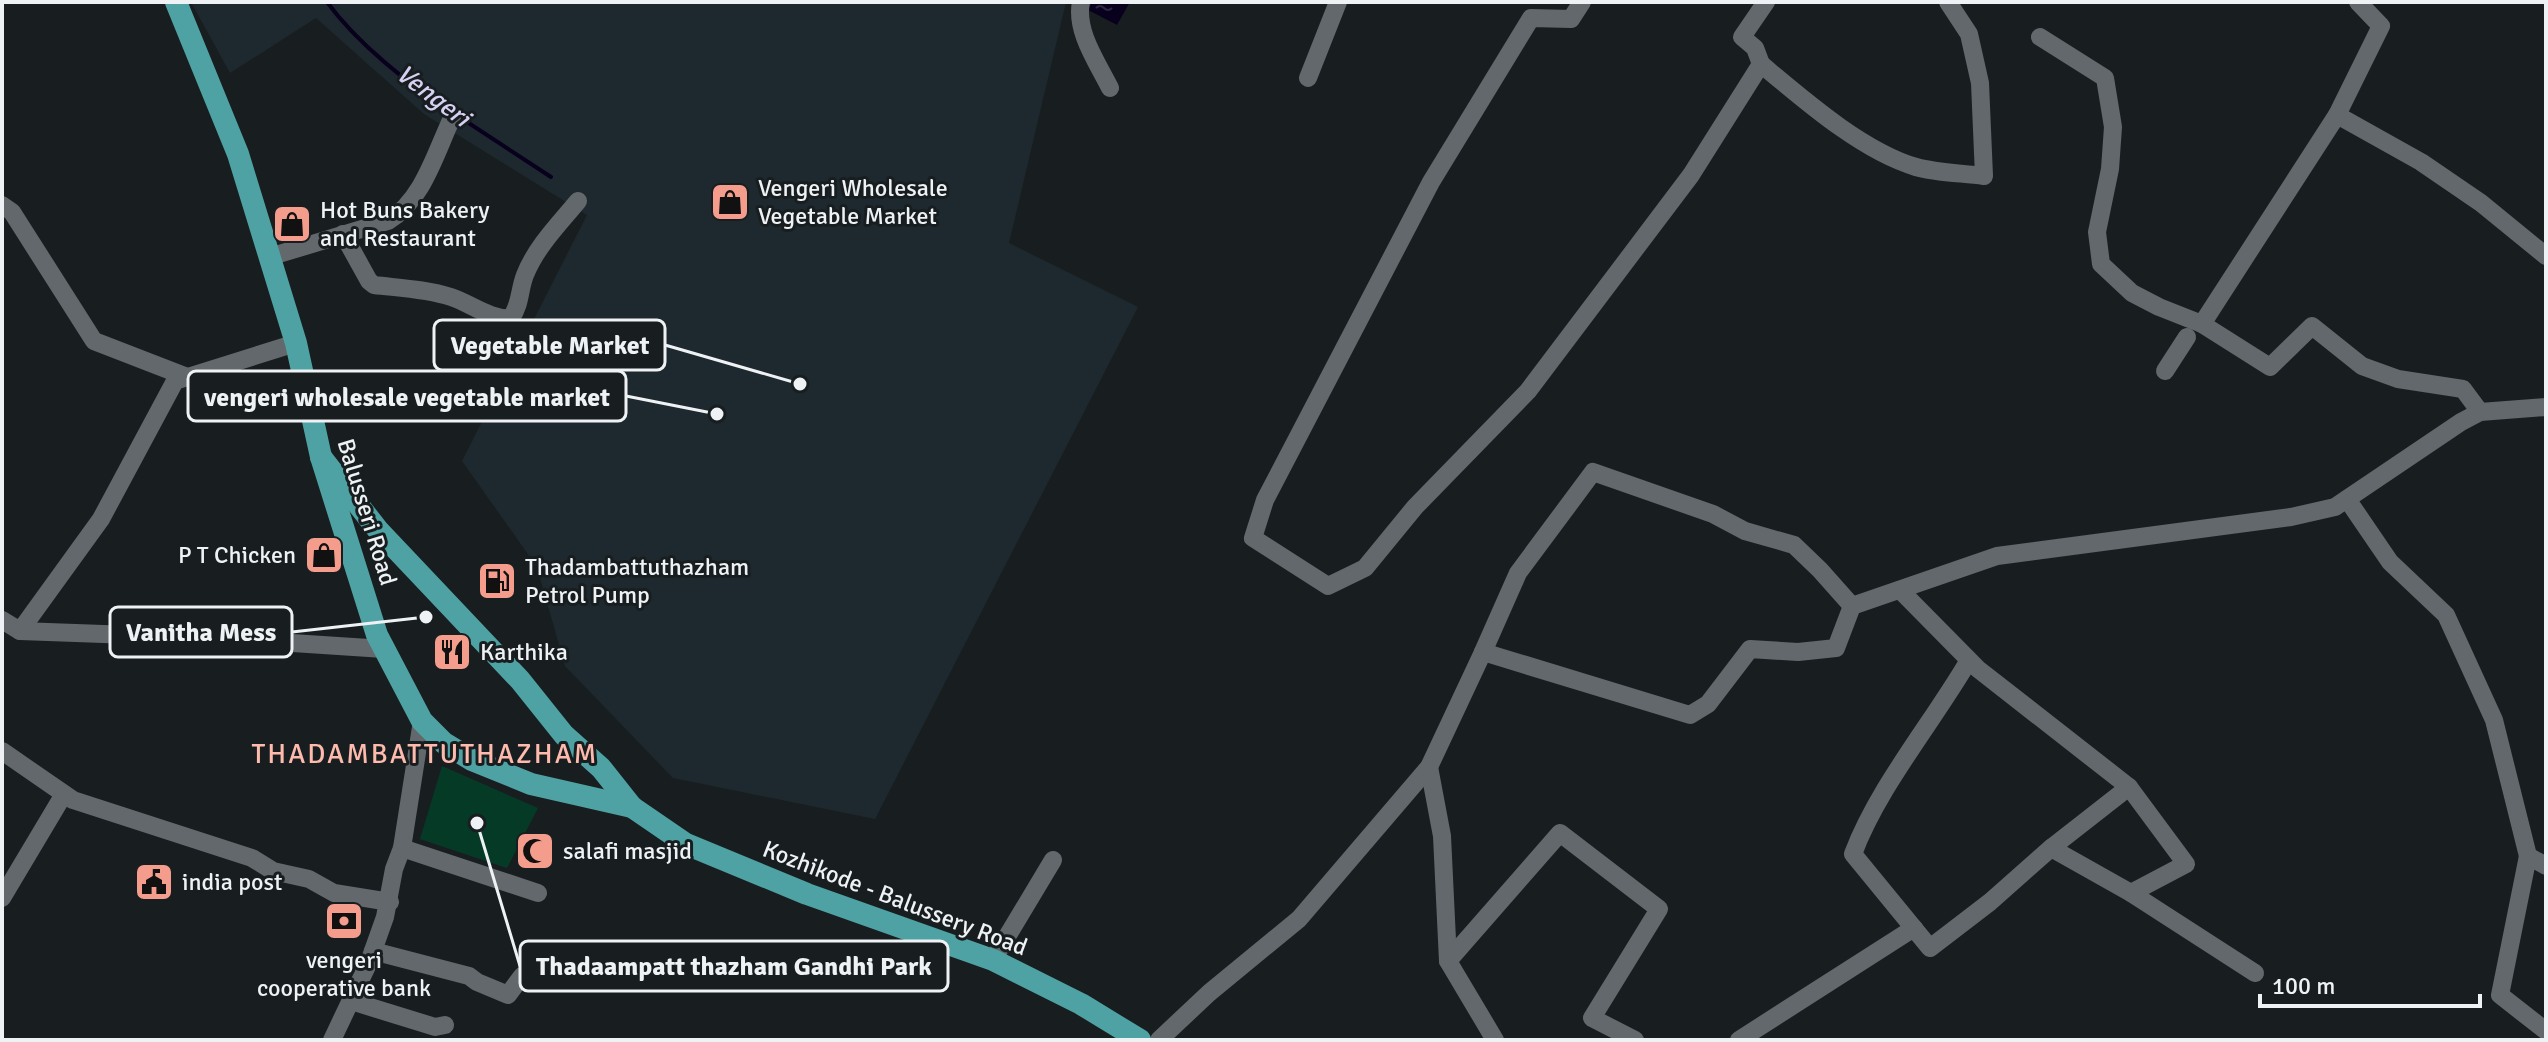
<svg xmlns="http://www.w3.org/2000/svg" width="2548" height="1042" viewBox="0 0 2548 1042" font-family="Signika,sans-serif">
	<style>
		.built { fill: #1e292f }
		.green { fill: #053a26 }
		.water { fill: url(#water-ripples) }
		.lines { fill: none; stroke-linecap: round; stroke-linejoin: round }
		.stream { stroke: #08001d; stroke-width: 4 }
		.minor { stroke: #62686b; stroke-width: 18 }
		.major { stroke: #4fa2a3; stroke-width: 22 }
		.labels { text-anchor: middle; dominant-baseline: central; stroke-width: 6; stroke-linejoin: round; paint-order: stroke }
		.poi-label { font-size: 24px; fill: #eff2f4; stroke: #181e20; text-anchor: start }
		.street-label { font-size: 24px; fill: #eff2f4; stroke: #181e20 }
		.water-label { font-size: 26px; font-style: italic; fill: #d6d0f2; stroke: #181e20 }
		.quarter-label { font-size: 28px; letter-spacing: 2px; fill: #fdbaad; stroke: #181e20 }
		.leader { fill: none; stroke: #eff2f4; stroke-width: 3 }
		.callout-dot { fill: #eff2f4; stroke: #181e20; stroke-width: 3 }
		.callout { fill: #181e20; stroke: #eff2f4; stroke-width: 3 }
		.callout-label { font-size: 26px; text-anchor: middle; font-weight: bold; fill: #eff2f4 }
	</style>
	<defs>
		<pattern id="water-ripples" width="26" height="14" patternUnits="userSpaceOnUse" patternTransform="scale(2)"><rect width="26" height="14" fill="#08001d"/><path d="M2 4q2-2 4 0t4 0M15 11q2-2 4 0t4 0" fill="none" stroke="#2c263e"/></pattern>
	</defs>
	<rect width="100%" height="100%" fill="#181e20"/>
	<path class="built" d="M 191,2 L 1066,2 L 1009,243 L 1138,307 L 875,819 L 673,778 L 565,666 L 537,567 L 462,461 L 587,215 L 424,114 L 316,18 L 230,73 Z"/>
	<path class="green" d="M 442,766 L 538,808 L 507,868 L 420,839 Z"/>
	<path class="water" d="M 1092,2 L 1130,2 L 1117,25 L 1088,10 Z"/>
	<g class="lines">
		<g class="stream">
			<path d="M 327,2 C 357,43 407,83 450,111"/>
			<path d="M 458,116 L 551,177"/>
		</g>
		<g class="minor">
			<path d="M 1081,2 C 1075,31 1097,62 1110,88"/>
			<path d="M 1582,2 L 1571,19 L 1531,18 L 1431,182 L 1265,500 L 1253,538 L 1328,586 L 1365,568 L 1415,507 L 1528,391 L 1691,175 L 1761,64 L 1755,48 L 1742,37 L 1766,2"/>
			<path d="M 2358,2 L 2381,26 L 2337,115 L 2421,162 L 2481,203 L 2546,256"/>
			<path d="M 2040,37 L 2105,78 L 2113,127 L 2110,169 L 2097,232 L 2101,264 L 2132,293 L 2159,307 L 2202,324 L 2337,115"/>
			<path d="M 1761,64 C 1804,100 1862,151 1916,167 C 1937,173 1962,173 1984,176 L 1980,83 L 1969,34 L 1948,2"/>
			<path d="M 1308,78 L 1338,2"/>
			<path d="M 2,205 L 12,212 L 94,341 L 187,377"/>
			<path d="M 343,234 L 369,281 L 374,285 C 399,288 426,289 451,297 C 470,303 490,320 511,318 C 521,304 519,290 525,275 C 536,247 559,224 578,201"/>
			<path d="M 269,257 L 388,221 C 423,200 435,154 452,118"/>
			<path d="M 2202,324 L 2270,367 L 2312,326 L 2362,366 L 2398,379 L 2463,389 L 2480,412"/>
			<path d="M 2165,371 L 2187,337"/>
			<path d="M 2347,499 L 2390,562 L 2446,615 L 2494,720 L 2528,856"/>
			<path d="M 1900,590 L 1978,669 L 2129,787 L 2186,864 L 2131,893 L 2051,848 L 1990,902 L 1930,948 L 1853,854 C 1878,787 1933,722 1969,660"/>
			<path d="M 1852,606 L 1820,570 L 1794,545 L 1745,531 L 1713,514 L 1593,472 L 1518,573 L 1483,652 L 1690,715 L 1708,704 L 1750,649 L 1798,652 L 1836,648 L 1852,606 L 1997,556 L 2291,517 L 2335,507 L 2461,422 L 2480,412 L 2546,407"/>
			<path d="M 2,620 L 20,631 L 101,519 L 175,381 L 296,343"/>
			<path d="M 20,631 L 214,638 L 384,649"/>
			<path d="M 2,751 L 73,800 L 252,858 L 273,871 L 309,879 L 334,893 L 390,902"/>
			<path d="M 1429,767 L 1442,836 L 1448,961 L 1495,1040"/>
			<path d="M 402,848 L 538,893"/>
			<path d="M 2051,848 L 2129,787"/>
			<path d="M 2546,866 L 2528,856 L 2500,995 L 2546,1031"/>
			<path d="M 2131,893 L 2255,973"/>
			<path d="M 2,898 L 64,794"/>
			<path d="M 373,951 L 469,976 L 477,982 L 508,995 L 522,976"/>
			<path d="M 993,960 L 1053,860"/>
			<path d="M 1448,961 L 1560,833 L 1659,909 L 1592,1018 L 1635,1040"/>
			<path d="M 351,1001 L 435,1027 L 445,1025"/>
			<path d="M 332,1040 L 369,962 L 385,917 L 394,869 L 402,848 L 422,721"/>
			<path d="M 1159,1040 L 1209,993 L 1299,919 L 1429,767 L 1483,652"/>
			<path d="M 1739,1040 L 1914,928"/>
		</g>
		<g class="major">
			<path d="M 176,2 L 238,154 L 296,343 L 321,457 L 377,635 L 422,721 L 444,743 L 472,760 L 531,784 L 632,807"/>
			<path d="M 321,457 L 378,530 L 520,680 L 564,735 L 601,768 L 632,807 L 686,844 L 807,894 L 993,960 L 1081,1004 L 1140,1040"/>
		</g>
	</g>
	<defs>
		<g id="shop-square" transform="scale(2)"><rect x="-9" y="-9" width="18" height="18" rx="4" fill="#f49d8d" stroke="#181e20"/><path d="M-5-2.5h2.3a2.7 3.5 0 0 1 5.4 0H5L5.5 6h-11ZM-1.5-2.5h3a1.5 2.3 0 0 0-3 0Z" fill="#111"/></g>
		<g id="fuel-square" transform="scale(2)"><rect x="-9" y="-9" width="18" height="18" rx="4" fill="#f49d8d" stroke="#181e20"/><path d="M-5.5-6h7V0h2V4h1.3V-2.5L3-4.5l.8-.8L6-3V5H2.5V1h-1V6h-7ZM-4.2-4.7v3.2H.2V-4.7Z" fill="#111"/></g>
		<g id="restaurant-square" transform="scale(2)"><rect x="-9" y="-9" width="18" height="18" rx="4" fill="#f49d8d" stroke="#181e20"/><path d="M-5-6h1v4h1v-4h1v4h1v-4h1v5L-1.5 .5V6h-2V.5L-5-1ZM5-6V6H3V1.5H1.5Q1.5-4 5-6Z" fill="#111"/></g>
		<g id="mosque-square" transform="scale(2)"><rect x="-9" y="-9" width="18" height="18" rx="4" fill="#f49d8d" stroke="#181e20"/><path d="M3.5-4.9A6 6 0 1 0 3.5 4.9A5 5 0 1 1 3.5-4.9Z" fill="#111"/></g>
		<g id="civic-square" transform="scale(2)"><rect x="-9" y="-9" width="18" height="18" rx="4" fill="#f49d8d" stroke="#181e20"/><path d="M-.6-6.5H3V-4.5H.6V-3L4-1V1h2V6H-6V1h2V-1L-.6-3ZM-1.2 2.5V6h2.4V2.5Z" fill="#111"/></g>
		<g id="bank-square" transform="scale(2)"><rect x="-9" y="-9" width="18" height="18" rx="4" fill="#f49d8d" stroke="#181e20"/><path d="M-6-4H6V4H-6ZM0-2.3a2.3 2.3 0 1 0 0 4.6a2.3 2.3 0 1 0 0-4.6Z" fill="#111"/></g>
	</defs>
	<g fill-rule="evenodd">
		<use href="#shop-square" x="730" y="202"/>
		<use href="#shop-square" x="292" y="224"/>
		<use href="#shop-square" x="324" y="555"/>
		<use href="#fuel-square" x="497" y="581"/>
		<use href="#restaurant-square" x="452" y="652"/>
		<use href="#mosque-square" x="535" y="851"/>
		<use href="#civic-square" x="154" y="882"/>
		<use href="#bank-square" x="344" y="921"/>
	</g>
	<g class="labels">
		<g class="poi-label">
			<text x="758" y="188">Vengeri Wholesale<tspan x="758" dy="28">Vegetable Market</tspan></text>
			<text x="320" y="210">Hot Buns Bakery<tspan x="320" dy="28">and Restaurant</tspan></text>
			<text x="296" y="555" text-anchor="end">P T Chicken</text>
			<text x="525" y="567">Thadambattuthazham<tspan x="525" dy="28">Petrol Pump</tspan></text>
			<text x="480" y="652">Karthika</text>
			<text x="563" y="851">salafi masjid</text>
			<text x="182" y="882">india post</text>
			<text x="344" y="960" text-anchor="middle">vengeri<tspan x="344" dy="28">cooperative bank</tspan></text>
		</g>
		<g class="street-label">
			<text transform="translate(367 512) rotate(73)">Balusseri Road</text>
			<text transform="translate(895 898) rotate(21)">Kozhikode - Balussery Road</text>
		</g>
		<g class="water-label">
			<text transform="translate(433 96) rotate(37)">Vengeri</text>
		</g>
		<g class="quarter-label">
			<text x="425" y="754">THADAMBATTUTHAZHAM</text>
		</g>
	</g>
	<path class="leader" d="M800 384L665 345M717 414L626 396M426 617L292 632M477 823L520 966"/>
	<g class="callout-dot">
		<circle cx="800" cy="384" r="8"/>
		<circle cx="717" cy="414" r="8"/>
		<circle cx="426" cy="617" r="8"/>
		<circle cx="477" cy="823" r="8"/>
	</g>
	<g class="callout">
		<rect x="434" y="320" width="231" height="50" rx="8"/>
		<rect x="188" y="371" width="438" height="50" rx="8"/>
		<rect x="110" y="607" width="182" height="50" rx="8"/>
		<rect x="520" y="941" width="428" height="50" rx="8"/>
	</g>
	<g class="callout-label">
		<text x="550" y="354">Vegetable Market</text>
		<text x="407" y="406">vengeri wholesale vegetable market</text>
		<text x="201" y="641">Vanitha Mess</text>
		<text x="734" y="975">Thadaampatt thazham Gandhi Park</text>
	</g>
	<rect width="2548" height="1042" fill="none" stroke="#eff2f4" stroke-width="8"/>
	<path d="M2260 994v12h220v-12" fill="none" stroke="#eff2f4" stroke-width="4"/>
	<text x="2272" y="994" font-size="24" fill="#eff2f4" stroke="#181e20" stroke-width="6" paint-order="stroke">100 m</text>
</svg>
